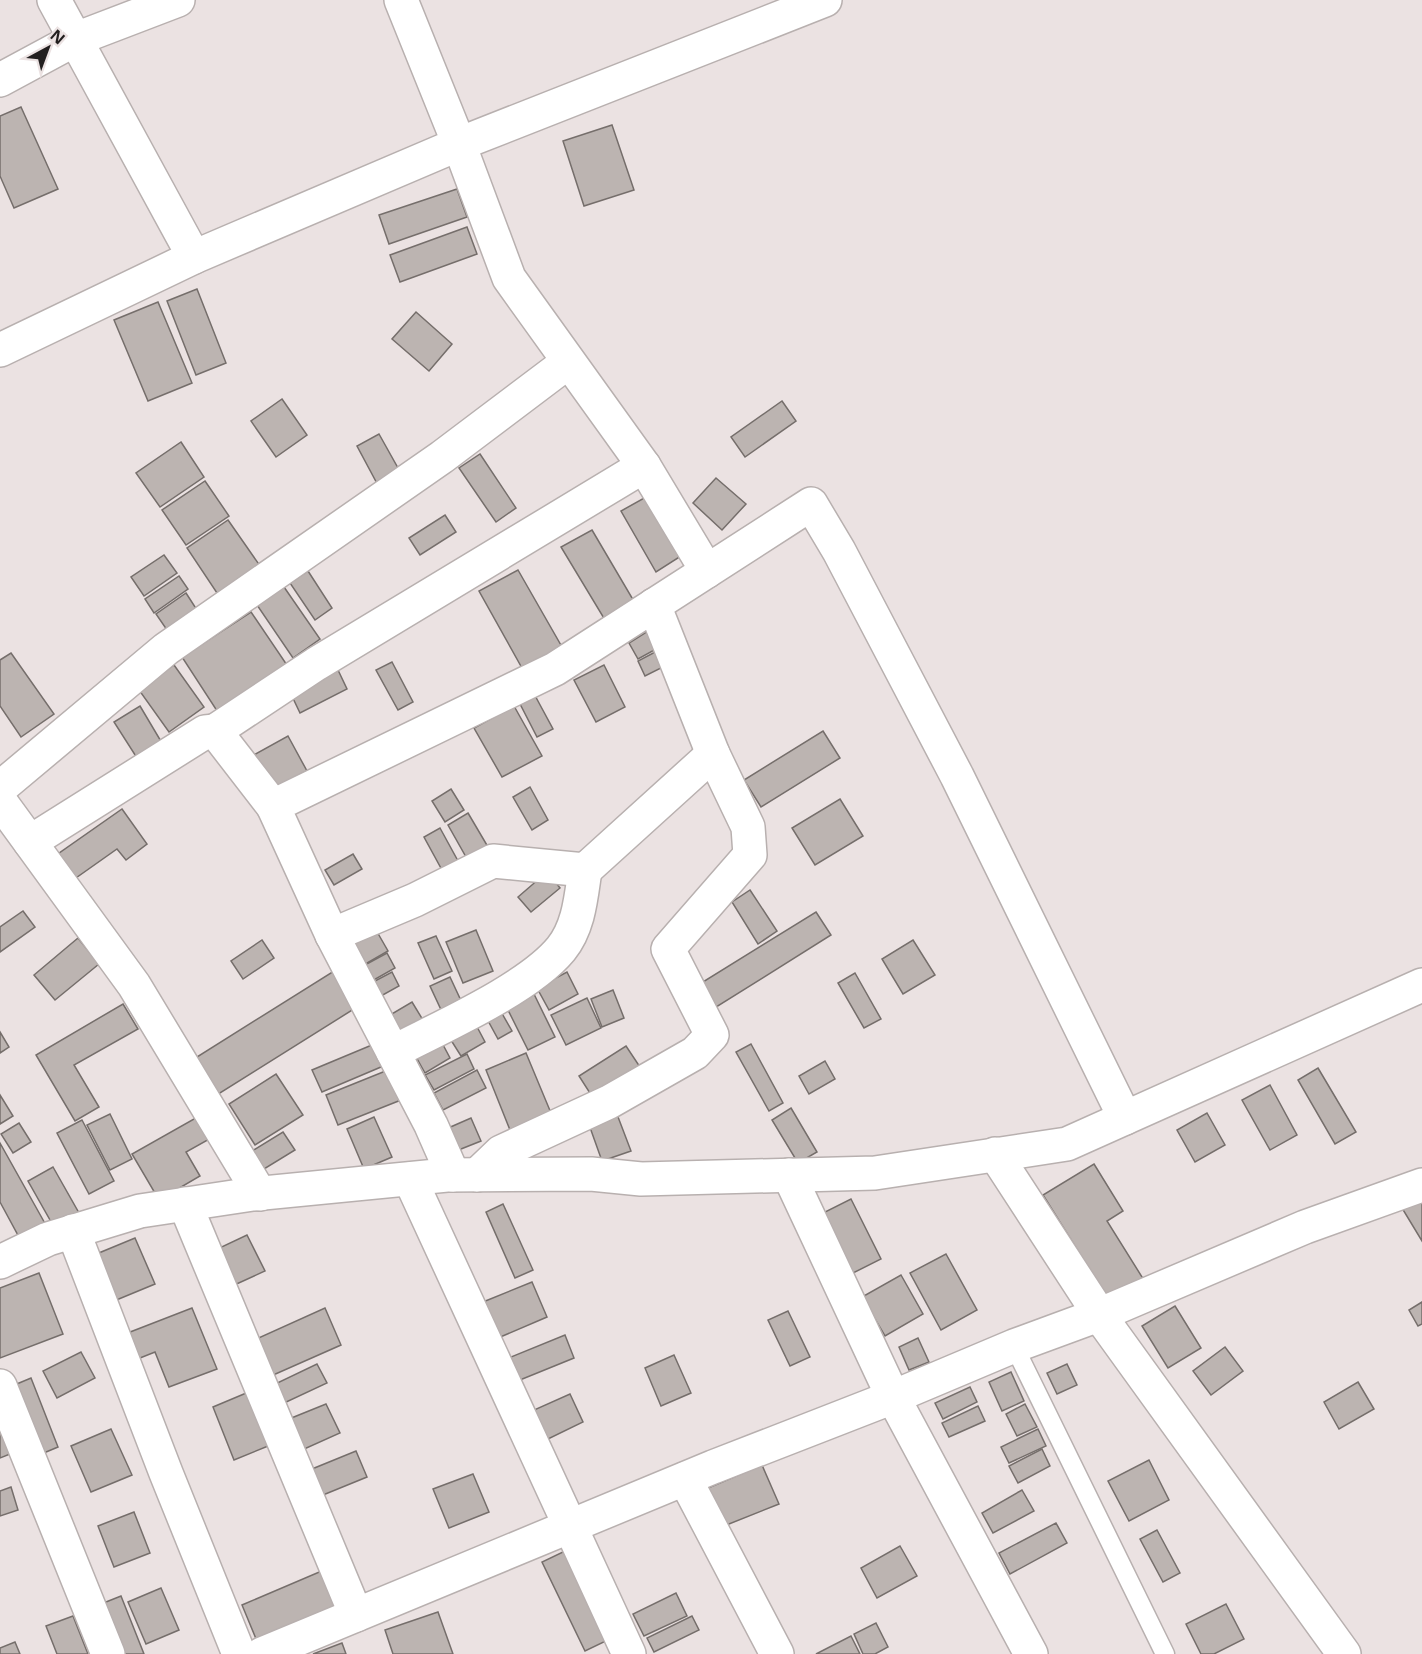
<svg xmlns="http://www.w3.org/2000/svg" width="1422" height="1654" viewBox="0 0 1422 1654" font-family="'Noto Sans',sans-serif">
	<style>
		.building { fill: #bcb4b1; stroke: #756e6b; stroke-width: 1.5 }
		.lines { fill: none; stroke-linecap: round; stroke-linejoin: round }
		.lane-casing { stroke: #b8b0af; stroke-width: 21 }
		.street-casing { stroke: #b8b0af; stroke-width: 36 }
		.lane { stroke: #fff; stroke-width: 18 }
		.street { stroke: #fff; stroke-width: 33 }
	</style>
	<rect width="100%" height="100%" fill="#ebe2e2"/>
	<g class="building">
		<path d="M 21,107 L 58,189 L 14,208 L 0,176 L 0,116 Z"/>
		<path d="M 612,125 L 634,190 L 584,206 L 563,141 Z"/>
		<path d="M 457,189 L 467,217 L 389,244 L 379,215 Z"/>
		<path d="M 467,227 L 477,254 L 400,282 L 390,255 Z"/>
		<path d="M 197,289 L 226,363 L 196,375 L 167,301 Z"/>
		<path d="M 158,302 L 192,383 L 148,401 L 114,320 Z"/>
		<path d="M 416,312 L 452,344 L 429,371 L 392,339 Z"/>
		<path d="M 282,399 L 307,435 L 276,457 L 251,421 Z"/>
		<path d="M 782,401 L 796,421 L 745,457 L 731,437 Z"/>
		<path d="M 379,434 L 403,477 L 380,489 L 357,446 Z"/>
		<path d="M 181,442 L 204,477 L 160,507 L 136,473 Z"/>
		<path d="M 480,454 L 516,508 L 496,522 L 459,468 Z"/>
		<path d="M 716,478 L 746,504 L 722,530 L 693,503 Z"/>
		<path d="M 205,481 L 229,516 L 186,545 L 162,510 Z"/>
		<path d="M 646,497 L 681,556 L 656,572 L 621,511 Z"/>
		<path d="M 445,515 L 456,532 L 420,555 L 409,538 Z"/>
		<path d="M 228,520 L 265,573 L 223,602 L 187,548 Z"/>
		<path d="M 592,530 L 635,603 L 605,620 L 561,547 Z"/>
		<path d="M 164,555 L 177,573 L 144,596 L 131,577 Z"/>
		<path d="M 518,570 L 566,654 L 527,677 L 479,591 Z"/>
		<path d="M 308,571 L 332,608 L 315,620 L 290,583 Z"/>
		<path d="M 179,576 L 188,589 L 154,613 L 145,599 Z"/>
		<path d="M 284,587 L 320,639 L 293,658 L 257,605 Z"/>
		<path d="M 186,593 L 197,610 L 167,630 L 156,614 Z"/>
		<path d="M 251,612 L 291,671 L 221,717 L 182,657 Z"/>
		<path d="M 648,631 L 658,648 L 638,659 L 629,643 Z"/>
		<path d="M 657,651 L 665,666 L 645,676 L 638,661 Z"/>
		<path d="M 11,653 L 54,714 L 21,737 L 0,706 L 0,660 Z"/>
		<path d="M 392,662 L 413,702 L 398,710 L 376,670 Z"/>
		<path d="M 174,665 L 204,707 L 169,732 L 139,690 Z"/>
		<path d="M 604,665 L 625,707 L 596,722 L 574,680 Z"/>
		<path d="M 338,670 L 347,689 L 300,713 L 291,694 Z"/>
		<path d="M 532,690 L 553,729 L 537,737 L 517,698 Z"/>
		<path d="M 140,706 L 162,743 L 137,758 L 114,722 Z"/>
		<path d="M 514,706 L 542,756 L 502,777 L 474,728 Z"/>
		<path d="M 823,731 L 840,758 L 761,807 L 744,780 Z"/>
		<path d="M 288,736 L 307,771 L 270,790 L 252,756 Z"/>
		<path d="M 530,787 L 548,820 L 532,830 L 513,797 Z"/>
		<path d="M 451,789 L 464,810 L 445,822 L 432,801 Z"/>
		<path d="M 840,799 L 863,836 L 815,865 L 792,828 Z"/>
		<path d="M 122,809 L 147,844 L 126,860 L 117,849 L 73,880 L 55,856 Z"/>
		<path d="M 468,813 L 491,852 L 470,864 L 448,825 Z"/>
		<path d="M 440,828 L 458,861 L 442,870 L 424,837 Z"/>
		<path d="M 353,854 L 362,869 L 334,885 L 325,870 Z"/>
		<path d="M 547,872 L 560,888 L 531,912 L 518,897 Z"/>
		<path d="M 750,890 L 777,931 L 758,944 L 732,902 Z"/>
		<path d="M 23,911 L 35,927 L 0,952 L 0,927 Z"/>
		<path d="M 816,912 L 831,935 L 713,1009 L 698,985 Z"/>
		<path d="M 376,930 L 388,951 L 362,966 L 350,945 Z"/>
		<path d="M 476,930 L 493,971 L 463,983 L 446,942 Z"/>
		<path d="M 436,936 L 452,971 L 434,979 L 418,943 Z"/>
		<path d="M 78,938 L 99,964 L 55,1000 L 34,975 Z"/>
		<path d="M 262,940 L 274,958 L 243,979 L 231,961 Z"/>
		<path d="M 913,940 L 935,975 L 903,994 L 882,959 Z"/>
		<path d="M 387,953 L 395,968 L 372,981 L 363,966 Z"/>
		<path d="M 342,966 L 365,1002 L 212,1098 L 189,1062 Z"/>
		<path d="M 392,972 L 399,986 L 381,996 L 373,982 Z"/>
		<path d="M 567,972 L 578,994 L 549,1010 L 537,988 Z"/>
		<path d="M 855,973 L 881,1019 L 864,1028 L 838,983 Z"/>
		<path d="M 450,977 L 463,1005 L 443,1014 L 430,986 Z"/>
		<path d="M 613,990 L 624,1018 L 602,1027 L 591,999 Z"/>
		<path d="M 533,992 L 555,1037 L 528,1050 L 506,1006 Z"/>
		<path d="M 587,998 L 601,1028 L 566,1045 L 551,1015 Z"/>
		<path d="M 412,1002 L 426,1025 L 404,1039 L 390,1015 Z"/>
		<path d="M 123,1004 L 138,1029 L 74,1065 L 99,1107 L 75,1121 L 36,1055 Z"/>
		<path d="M 500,1010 L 512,1031 L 498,1039 L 486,1017 Z"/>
		<path d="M 475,1023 L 485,1042 L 461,1056 L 449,1037 Z"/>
		<path d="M 0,1032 L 9,1047 L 0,1053 Z"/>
		<path d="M 441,1041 L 450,1058 L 425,1073 L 415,1055 Z"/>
		<path d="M 379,1042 L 388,1064 L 322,1092 L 312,1070 Z"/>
		<path d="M 751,1044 L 783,1103 L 769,1111 L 736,1052 Z"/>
		<path d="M 626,1046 L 642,1070 L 595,1101 L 579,1076 Z"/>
		<path d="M 526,1053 L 551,1113 L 510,1130 L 486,1070 Z"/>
		<path d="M 467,1054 L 474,1069 L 434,1090 L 425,1075 Z"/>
		<path d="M 825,1061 L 835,1079 L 809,1094 L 799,1076 Z"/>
		<path d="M 1318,1068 L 1356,1132 L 1335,1144 L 1298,1080 Z"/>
		<path d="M 388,1070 L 401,1100 L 338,1125 L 326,1095 Z"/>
		<path d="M 477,1070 L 486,1088 L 443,1110 L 434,1093 Z"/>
		<path d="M 276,1074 L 303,1115 L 255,1145 L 229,1104 Z"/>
		<path d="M 1270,1085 L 1297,1135 L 1270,1150 L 1242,1100 Z"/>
		<path d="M 0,1095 L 13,1116 L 0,1124 Z"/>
		<path d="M 791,1108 L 817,1152 L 798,1163 L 772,1120 Z"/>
		<path d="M 615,1109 L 631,1151 L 602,1161 L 587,1119 Z"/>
		<path d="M 1207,1113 L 1225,1145 L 1195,1162 L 1177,1130 Z"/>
		<path d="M 110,1114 L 132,1159 L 110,1170 L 87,1125 Z"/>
		<path d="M 201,1115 L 213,1137 L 186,1152 L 200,1176 L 159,1200 L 132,1154 Z"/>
		<path d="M 374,1117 L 392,1157 L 364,1169 L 347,1129 Z"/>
		<path d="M 471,1118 L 481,1141 L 456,1151 L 446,1129 Z"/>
		<path d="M 82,1120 L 114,1181 L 89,1194 L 57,1133 Z"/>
		<path d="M 19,1123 L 31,1142 L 13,1153 L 1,1134 Z"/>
		<path d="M 283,1132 L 295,1150 L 264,1169 L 252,1151 Z"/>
		<path d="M 0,1143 L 47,1227 L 19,1237 L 0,1202 Z"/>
		<path d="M 1094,1164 L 1123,1211 L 1107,1221 L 1147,1285 L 1113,1307 L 1043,1195 Z"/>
		<path d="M 53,1167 L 79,1213 L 54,1227 L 28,1181 Z"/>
		<path d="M 1422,1198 L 1422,1241 L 1402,1208 Z"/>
		<path d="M 851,1199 L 881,1259 L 851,1274 L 821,1214 Z"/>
		<path d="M 503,1204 L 533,1270 L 515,1278 L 486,1212 Z"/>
		<path d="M 247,1235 L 265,1271 L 230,1287 L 213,1251 Z"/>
		<path d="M 135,1238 L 155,1284 L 114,1301 L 94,1255 Z"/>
		<path d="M 946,1254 L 977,1310 L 941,1330 L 910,1273 Z"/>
		<path d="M 39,1273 L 63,1334 L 0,1358 L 0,1288 Z"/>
		<path d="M 901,1275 L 923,1314 L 885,1336 L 862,1297 Z"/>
		<path d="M 532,1282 L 547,1317 L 498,1338 L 483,1302 Z"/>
		<path d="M 1422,1302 L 1422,1324 L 1418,1326 L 1409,1310 Z"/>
		<path d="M 1175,1306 L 1201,1348 L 1168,1368 L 1142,1326 Z"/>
		<path d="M 192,1308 L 217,1369 L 169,1387 L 155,1352 L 135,1360 L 125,1334 Z"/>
		<path d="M 325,1308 L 341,1345 L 271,1376 L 254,1340 Z"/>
		<path d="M 788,1311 L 810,1357 L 790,1366 L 768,1320 Z"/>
		<path d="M 565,1335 L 574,1358 L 515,1382 L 506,1359 Z"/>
		<path d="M 918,1338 L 929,1362 L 909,1370 L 899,1347 Z"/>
		<path d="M 1225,1347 L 1243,1371 L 1211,1395 L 1193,1371 Z"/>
		<path d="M 81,1352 L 95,1378 L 57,1398 L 43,1371 Z"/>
		<path d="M 674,1355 L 691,1393 L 661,1406 L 645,1368 Z"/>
		<path d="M 317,1364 L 327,1383 L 282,1404 L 273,1385 Z"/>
		<path d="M 1067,1364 L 1077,1385 L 1057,1394 L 1047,1373 Z"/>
		<path d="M 1011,1372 L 1024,1401 L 1002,1411 L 989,1382 Z"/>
		<path d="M 31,1378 L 58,1447 L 39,1455 L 12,1386 Z"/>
		<path d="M 1358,1382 L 1374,1409 L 1339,1429 L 1324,1402 Z"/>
		<path d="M 970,1387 L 977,1402 L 943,1419 L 935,1403 Z"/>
		<path d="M 251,1391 L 273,1444 L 234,1460 L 213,1407 Z"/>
		<path d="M 570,1394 L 583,1422 L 548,1439 L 534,1410 Z"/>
		<path d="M 0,1401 L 20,1450 L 0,1458 Z"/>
		<path d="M 326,1404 L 340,1433 L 302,1450 L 289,1419 Z"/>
		<path d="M 1025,1404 L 1037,1427 L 1017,1436 L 1006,1414 Z"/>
		<path d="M 978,1406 L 985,1421 L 949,1437 L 942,1423 Z"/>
		<path d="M 111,1429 L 132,1475 L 91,1492 L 71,1446 Z"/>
		<path d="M 1038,1429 L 1046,1446 L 1009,1463 L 1001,1447 Z"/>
		<path d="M 1042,1449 L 1050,1466 L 1018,1483 L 1009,1466 Z"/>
		<path d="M 356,1451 L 367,1477 L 323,1495 L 312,1469 Z"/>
		<path d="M 1149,1460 L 1169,1500 L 1129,1521 L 1108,1481 Z"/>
		<path d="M 762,1465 L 779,1504 L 724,1526 L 708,1488 Z"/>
		<path d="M 473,1474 L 489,1512 L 449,1528 L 433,1489 Z"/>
		<path d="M 11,1487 L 18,1510 L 0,1516 L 0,1491 Z"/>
		<path d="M 1022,1490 L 1034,1511 L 993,1533 L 982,1513 Z"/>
		<path d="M 134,1512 L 150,1553 L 114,1567 L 98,1526 Z"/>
		<path d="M 1056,1523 L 1067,1543 L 1010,1574 L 999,1553 Z"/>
		<path d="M 1157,1530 L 1180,1573 L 1163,1582 L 1140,1539 Z"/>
		<path d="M 900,1546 L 917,1576 L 877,1598 L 861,1568 Z"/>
		<path d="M 565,1551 L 608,1640 L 585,1651 L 542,1562 Z"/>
		<path d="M 324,1570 L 342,1610 L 259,1646 L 242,1605 Z"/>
		<path d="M 161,1588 L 179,1630 L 146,1644 L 128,1602 Z"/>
		<path d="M 676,1593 L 687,1616 L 644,1636 L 633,1614 Z"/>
		<path d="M 121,1596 L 144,1654 L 115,1654 L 96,1606 Z"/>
		<path d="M 1226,1604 L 1244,1639 L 1214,1654 L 1201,1654 L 1186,1624 Z"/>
		<path d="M 438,1612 L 453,1654 L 393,1654 L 385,1630 Z"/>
		<path d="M 73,1616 L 88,1654 L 57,1654 L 46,1626 Z"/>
		<path d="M 692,1616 L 699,1630 L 654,1652 L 647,1638 Z"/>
		<path d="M 876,1623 L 888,1647 L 875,1654 L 863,1654 L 854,1634 Z"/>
		<path d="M 851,1636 L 860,1654 L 816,1654 Z"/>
		<path d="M 15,1642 L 20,1654 L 0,1654 L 0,1648 Z"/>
		<path d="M 342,1643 L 346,1654 L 313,1654 Z"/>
	</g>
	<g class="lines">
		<g class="lane-casing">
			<path id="lane" d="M 1014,1346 L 1165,1654"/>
		</g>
		<g class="street-casing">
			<g id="street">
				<path d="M 54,0 L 194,257"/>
				<path d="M 0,80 L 76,39 L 178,0"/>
				<path d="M 0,350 L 194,257 L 459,144 L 401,0"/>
				<path d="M 707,571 L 644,466 L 509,278 L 459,144 L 825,0"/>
				<path d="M 215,731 L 316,664 L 644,466"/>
				<path d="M 0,788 L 166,649 L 442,457 L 568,362"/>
				<path d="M 0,801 L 134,985 L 260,1194"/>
				<path d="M 30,842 L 205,732 L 215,731 L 273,806"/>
				<path d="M 332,935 L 415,900 L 493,861 L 585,870 L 713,754"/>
				<path d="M 393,1052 C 441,1027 528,989 561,949 C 579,927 581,897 585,870"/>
				<path d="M 995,1154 L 1105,1323 L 1344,1654"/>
				<path d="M 453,1175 L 431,1125 L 332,935 L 273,806 L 555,669 L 811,504 L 839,551 L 957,776 L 1125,1118"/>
				<path d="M 477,1175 L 501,1152 L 609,1102 L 695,1053 L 712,1035 L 668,949 L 750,855 L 748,827 L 713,754 L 654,605"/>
				<path d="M 789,1175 L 893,1397 L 1031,1654"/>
				<path d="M 410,1179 L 629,1654"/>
				<path d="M 185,1204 L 356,1615"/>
				<path d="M 73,1231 L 166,1473 L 239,1654"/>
				<path d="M 0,1262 L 48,1239 L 140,1211 L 253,1194 L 447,1175 L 591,1174 L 641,1179 L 875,1173 L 1067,1144 L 1422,985"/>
				<path d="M 0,1386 L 108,1654"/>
				<path d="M 685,1479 L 777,1654"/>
				<path d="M 262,1654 L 713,1467 L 893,1397 L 1014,1346 L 1101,1314 L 1305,1227 L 1422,1185"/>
			</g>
		</g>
		<use href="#lane" class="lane"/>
		<use href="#street" class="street"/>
	</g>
	<g transform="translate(48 48) rotate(41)" stroke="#ebe2e2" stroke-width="4.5" paint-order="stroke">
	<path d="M0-4.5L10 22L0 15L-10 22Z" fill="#221f1f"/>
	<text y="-9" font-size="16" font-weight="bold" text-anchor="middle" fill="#221f1f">N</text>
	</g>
</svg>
